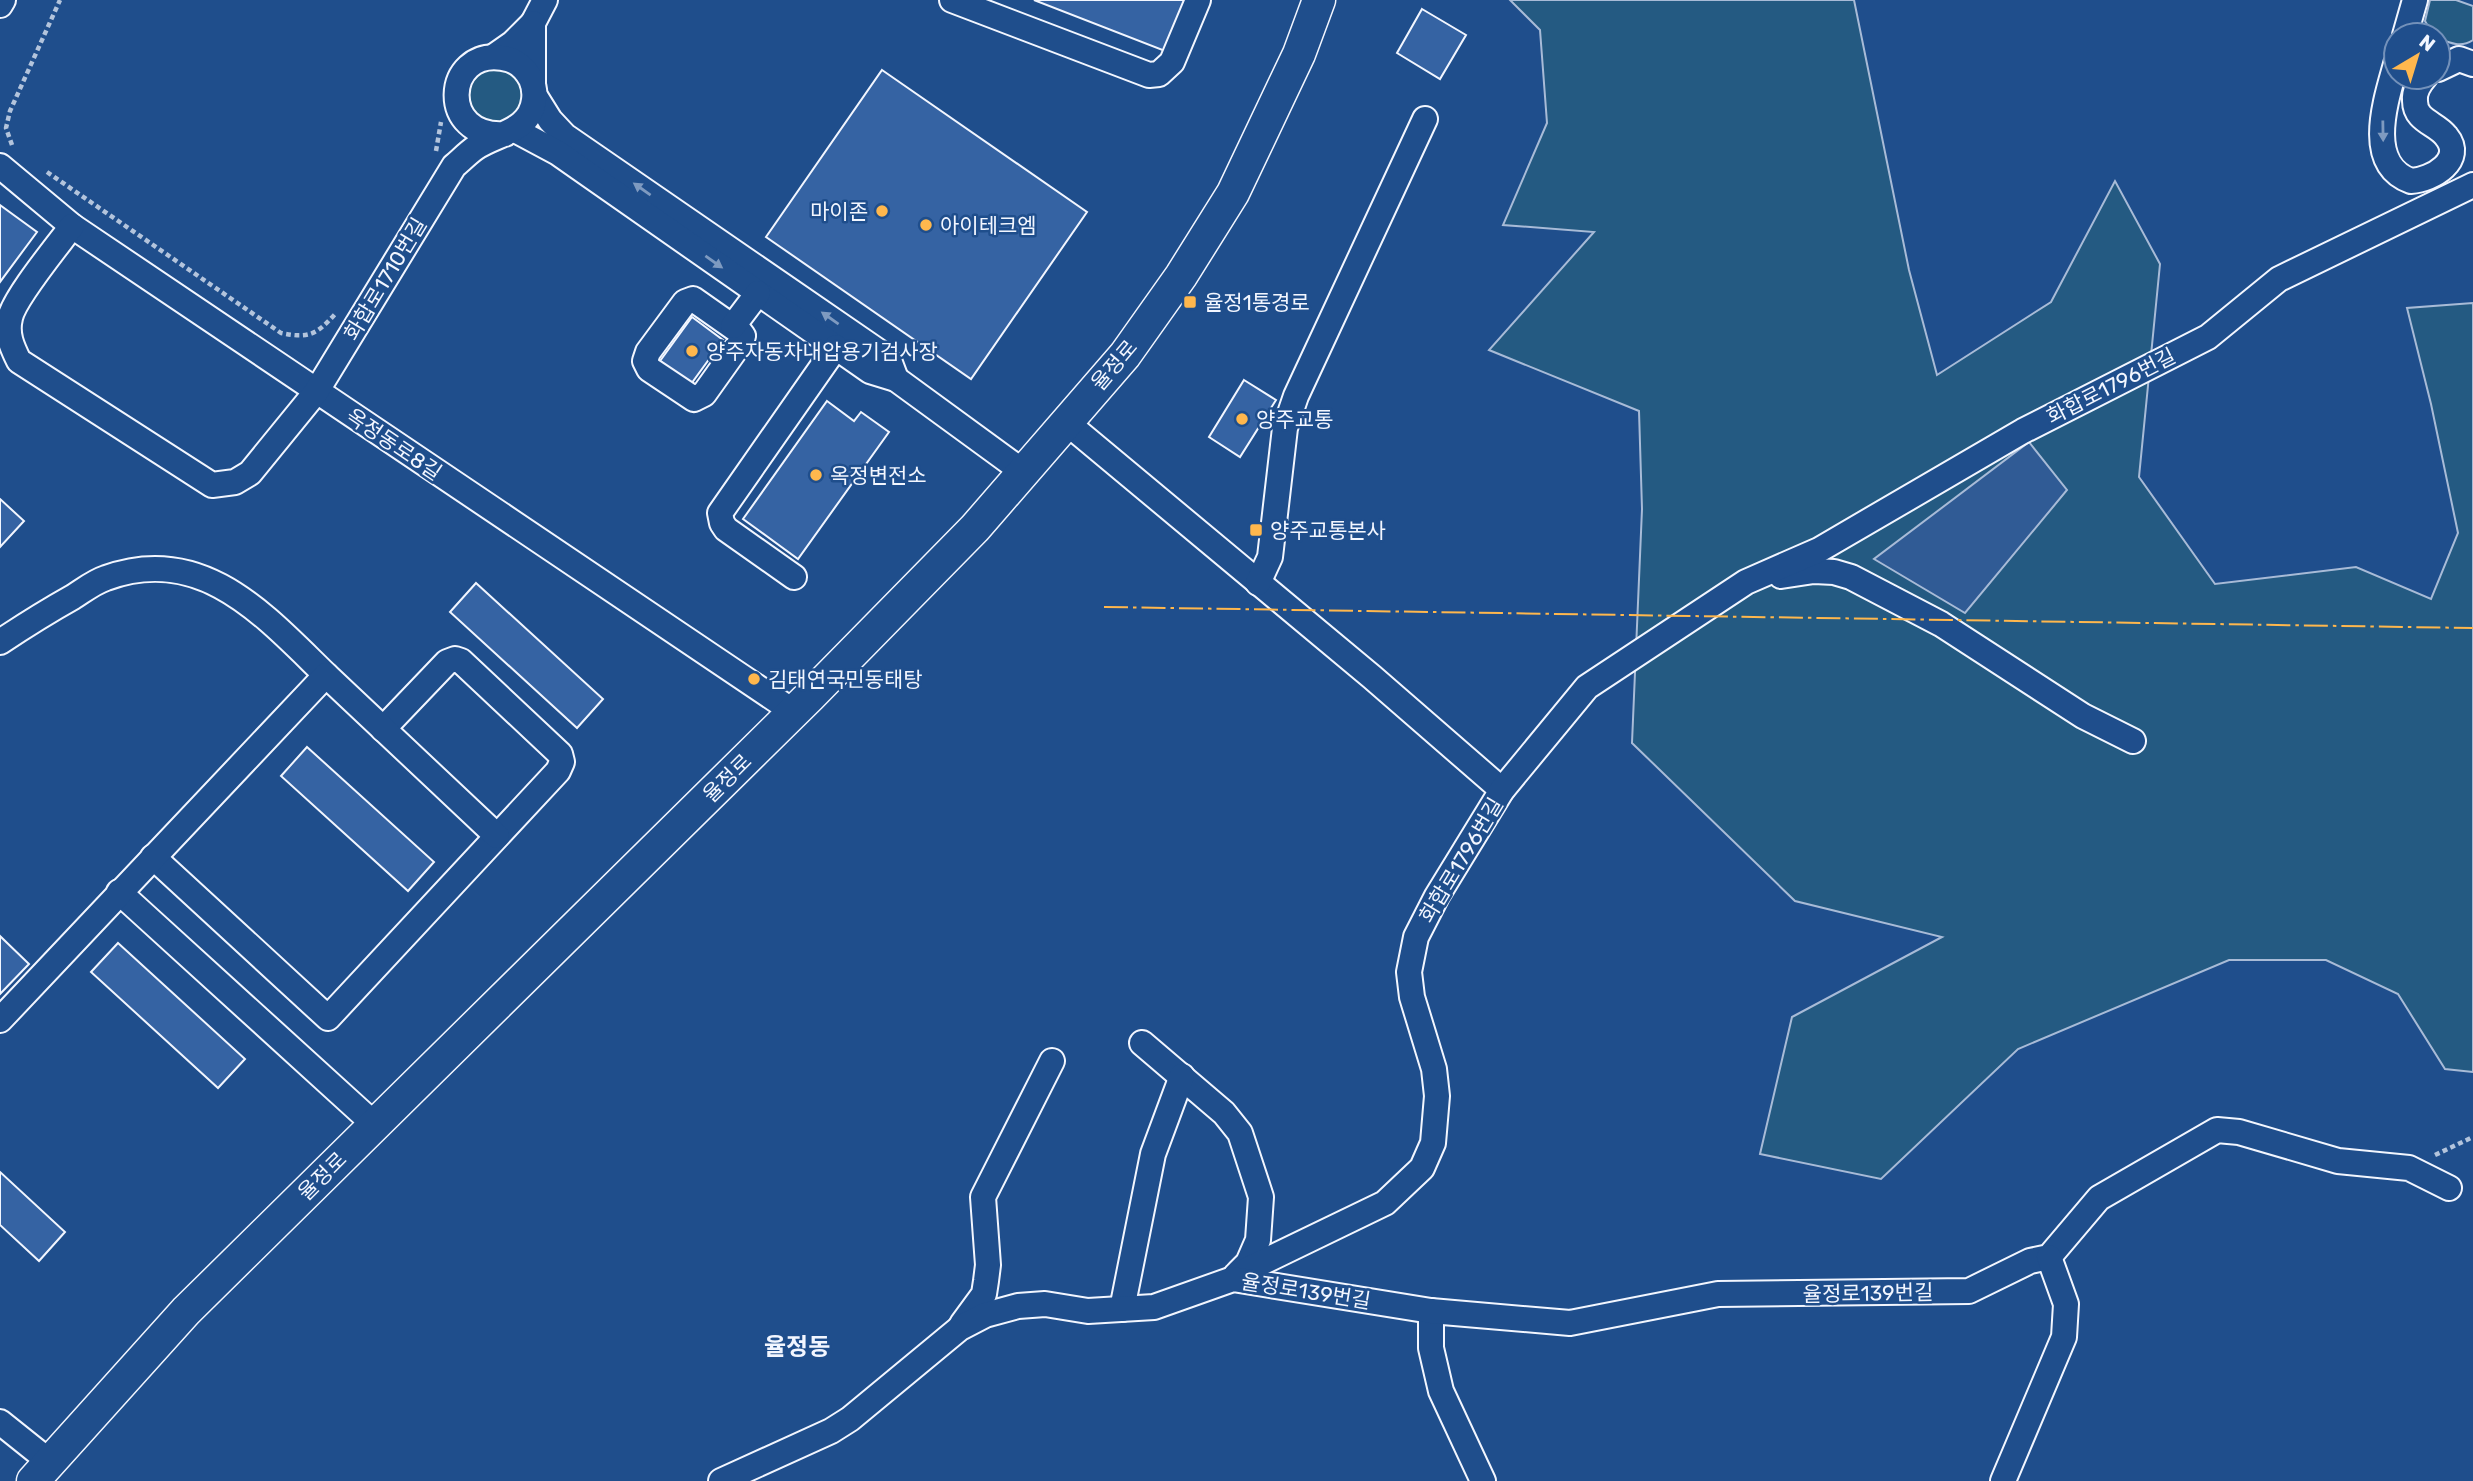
<svg xmlns="http://www.w3.org/2000/svg" width="2473" height="1481" viewBox="0 0 2473 1481" font-family="Rubik,'Noto Sans KR',sans-serif">
	<style>
		.green { fill: #245a82; stroke: #a8bbd7; stroke-width: 2 }
		.parking { fill: #305b95; stroke: #a8bbd7; stroke-width: 2 }
		.building { fill: #3563a3; stroke: #f2f6ff; stroke-width: 2 }
		.lines { fill: none; stroke-linecap: round; stroke-linejoin: round }
		.minor-casing { stroke: #f2f6ff; stroke-width: 28 }
		.major-casing { stroke: #f2f6ff; stroke-width: 35 }
		.path { stroke: #b3c4dc; stroke-width: 4.5; stroke-dasharray: 5 3.5; stroke-linecap: butt }
		.minor { stroke: #1f4e8c; stroke-width: 24 }
		.major { stroke: #1f4e8c; stroke-width: 32 }
		.power { stroke: #ffb74d; stroke-width: 2; stroke-dasharray: 24 5 3.5 5; stroke-linecap: butt }
		.oneway { fill: #7e9ac0 }
		.poi-dot { fill: #ffb74d; stroke: #1f4e8c; stroke-width: 2.5 }
		.labels { text-anchor: middle; dominant-baseline: central; stroke-width: 5; stroke-linejoin: round; paint-order: stroke }
		.poi-label { font-size: 21px; fill: #f2f6ff; stroke: #1f4e8c; text-anchor: start }
		.street-label { font-size: 21px; fill: #f2f6ff; stroke: #1f4e8c }
		.quarter-label { font-size: 24px; font-weight: bold; fill: #f2f6ff; stroke: #1f4e8c }
	</style>
	<rect width="100%" height="100%" fill="#1f4e8c"/>
	<g class="green">
		<path d="M 1510,0 L 1854,0 L 1909,270 L 1937,375 L 2051,302 L 2115,181 L 2160,264 L 2139,477 L 2215,584 L 2356,567 L 2431,599 L 2458,533 L 2431,404 L 2407,308 L 2473,303 L 2473,1072 L 2445,1069 L 2398,994 L 2326,960 L 2229,960 L 2018,1049 L 1881,1179 L 1760,1154 L 1792,1017 L 1942,937 L 1795,901 L 1632,743 L 1642,509 L 1639,411 L 1489,350 L 1594,232 L 1503,225 L 1547,123 L 1540,30 Z"/>
		<path d="M 2430,0 L 2456,0 L 2473,6 L 2473,40 C 2461,48 2450,43 2438,38 L 2438,35 L 2433,35 L 2425,21 Z"/>
		<path d="M 503,68 C 524,82 527,89 519,114 L 493,125 L 470,110 C 464,79 472,70 503,68 Z"/>
	</g>
	<path class="parking" d="M 2029,442 L 2067,490 L 1965,613 L 1874,559 Z"/>
	<g class="building">
		<path d="M 1034,0 L 1185,0 L 1165,51 Z"/>
		<path d="M 1422,9 L 1466,35 L 1440,79 L 1397,53 Z"/>
		<path d="M 882,70 L 1087,212 L 971,379 L 766,237 Z"/>
		<path d="M 0,205 L 37,232 L 0,282 Z"/>
		<path d="M 692,317 L 723,340 L 691,384 L 660,361 Z"/>
		<path d="M 1244,380 L 1276,400 L 1240,457 L 1209,437 Z"/>
		<path d="M 827,401 L 854,421 L 861,412 L 889,432 L 798,559 L 743,519 Z"/>
		<path d="M 0,499 L 24,521 L 0,547 Z"/>
		<path d="M 476,583 L 603,699 L 577,728 L 450,612 Z"/>
		<path d="M 307,747 L 434,862 L 408,891 L 281,776 Z"/>
		<path d="M 0,936 L 29,964 L 0,994 Z"/>
		<path d="M 118,943 L 245,1059 L 218,1088 L 91,972 Z"/>
		<path d="M 0,1172 L 65,1232 L 39,1261 L 0,1225 Z"/>
	</g>
	<g class="lines">
		<g class="minor-casing">
			<g id="minor">
				<path d="M 952,0 L 1149,75 L 1159,74 L 1172,62 L 1198,0"/>
				<path d="M 0,5 L 3,0"/>
				<path d="M 533,23 L 545,0"/>
				<path d="M 2405,35 L 2415,0"/>
				<path d="M 493,57 L 513,43 L 533,23 L 533,83"/>
				<path d="M 2396,64 C 2386,100 2364,164 2411,181 C 2432,180 2466,160 2446,136 C 2436,123 2415,121 2415,101 C 2414,91 2419,84 2425,77"/>
				<path d="M 2438,69 L 2459,59 L 2473,64"/>
				<path d="M 535,96 L 550,120 L 565,136 L 879,352 L 890,363 L 896,379"/>
				<path d="M 515,130 L 558,153 L 870,371 L 896,379 L 1022,471"/>
				<path d="M 0,166 L 72,226 L 794,712"/>
				<path d="M 72,226 C 58,245 14,298 10,318 C 6,334 12,347 19,361 L 212,485 L 235,482 L 250,473 L 316,392 L 454,166 C 461,160 468,153 475,148 C 497,133 530,132 534,100 C 535,93 534,86 531,79 C 525,68 515,59 502,58 C 444,49 438,139 505,134"/>
				<path d="M 693,299 L 740,332 L 743,336 L 741,342 L 704,394 L 694,399 L 649,369 L 645,361 L 648,352 L 685,302 Z"/>
				<path d="M 733,326 L 758,293"/>
				<path d="M 1066,422 L 1372,677 L 1502,790"/>
				<path d="M 1781,576 L 1814,571 L 1834,572 L 1851,577 L 1941,624 L 2083,716 L 2133,741"/>
				<path d="M 794,577 L 726,529 L 722,523 L 720,513 L 836,347"/>
				<path d="M 1258,583 L 1270,557 L 1285,428 L 1296,396 L 1425,119"/>
				<path d="M 0,642 C 24,626 48,611 73,597 C 84,590 94,582 106,578 C 202,543 264,615 326,675"/>
				<path d="M 153,857 L 328,1018 L 558,771 L 562,762 L 560,754 L 461,661 L 455,659 L 447,662 L 383,729"/>
				<path d="M 119,892 L 374,1124"/>
				<path d="M 0,1020 L 326,675 L 497,836"/>
				<path d="M 1142,1043 L 1224,1113 L 1240,1133 L 1261,1197 L 1258,1240 L 1248,1263 L 1239,1272"/>
				<path d="M 1236,1275 L 1385,1203 L 1422,1168 L 1433,1143 L 1437,1096 L 1434,1069 L 1412,997 L 1409,972 L 1416,937 L 1437,896 L 1502,790 L 1587,687 L 1746,582 L 1819,550 L 2023,431 L 2208,337 L 2279,279 L 2473,185"/>
				<path d="M 1122,1309 L 1153,1154 L 1182,1076"/>
				<path d="M 1431,1311 L 1431,1348 L 1441,1391 L 1483,1481"/>
				<path d="M 962,1324 L 984,1294 L 986,1281 L 988,1265 L 983,1197 L 1052,1061"/>
				<path d="M 0,1422 L 50,1462"/>
				<path d="M 721,1481 L 831,1431 L 850,1419 L 960,1328 L 985,1315 L 1018,1306 L 1045,1304 L 1088,1311 L 1154,1307 L 1233,1279 L 1431,1311 L 1570,1323 L 1718,1294 L 1969,1291 L 2030,1261 L 2049,1257 L 2099,1198 L 2217,1130 L 2239,1132 L 2338,1161 L 2409,1168 L 2449,1188"/>
				<path d="M 2003,1481 L 2064,1337 L 2066,1304 L 2049,1257"/>
			</g>
		</g>
		<g class="major-casing">
			<path id="major" d="M 33,1481 L 186,1311 L 810,696 L 975,528 L 1125,355 L 1181,276 L 1233,193 L 1299,54 L 1319,0"/>
		</g>
		<g class="path">
			<path d="M 12,145 L 6,128 L 10,111 L 60,0"/>
			<path d="M 436,151 L 441,122"/>
			<path d="M 47,172 L 281,333 C 310,339 317,334 336,313"/>
			<path d="M 2435,1155 L 2473,1137"/>
		</g>
		<use href="#minor" class="minor"/>
		<use href="#major" class="major"/>
		<path class="power" d="M 1104,607 L 2473,628"/>
	</g>
	<defs><path id="oneway-solid" d="M-6-.8H1V-3.2L6.5 0L1 3.2V.8H-6Z" transform="scale(1.75)"/></defs>
	<g class="oneway">
		<use href="#oneway-solid" transform="translate(2383 131) rotate(89)"/>
		<use href="#oneway-solid" transform="translate(642 189) rotate(-145)"/>
		<use href="#oneway-solid" transform="translate(714 262) rotate(35)"/>
		<use href="#oneway-solid" transform="translate(830 318) rotate(-145)"/>
	</g>
	<g class="poi-dot">
		<circle cx="882" cy="211" r="7"/>
		<circle cx="926" cy="225" r="7"/>
		<rect x="1183" y="295" width="14" height="14" rx="3.5"/>
		<circle cx="692" cy="351" r="7"/>
		<circle cx="1242" cy="419" r="7"/>
		<circle cx="816" cy="475" r="7"/>
		<rect x="1249" y="523" width="14" height="14" rx="3.5"/>
		<circle cx="754" cy="679" r="7"/>
	</g>
	<g class="labels">
		<g class="poi-label">
			<text x="868" y="211" text-anchor="end">마이존</text>
			<text x="940" y="225">아이테크엠</text>
			<text x="1204" y="302">율정1통경로</text>
			<text x="706" y="351">양주자동차내압용기검사장</text>
			<text x="1256" y="419">양주교통</text>
			<text x="830" y="475">옥정변전소</text>
			<text x="1270" y="530">양주교통본사</text>
			<text x="768" y="679">김태연국민동태탕</text>
		</g>
		<g class="street-label">
			<text transform="translate(385 279) rotate(-59)">화합로1710번길</text>
			<text transform="translate(1114 365) rotate(-50)">율정로</text>
			<text transform="translate(2111 386) rotate(-27)">화합로1796번길</text>
			<text transform="translate(394 444) rotate(34)">옥정동로8길</text>
			<text transform="translate(727 778) rotate(-45)">율정로</text>
			<text transform="translate(1461 860) rotate(-59)">화합로1796번길</text>
			<text transform="translate(322 1176) rotate(-45)">율정로</text>
			<text transform="translate(1306 1291) rotate(9)">율정로139번길</text>
			<text transform="translate(1868 1293) rotate(-1)">율정로139번길</text>
		</g>
		<g class="quarter-label">
			<text x="797" y="1347">율정동</text>
		</g>
	</g>
	<g transform="translate(2417 56) rotate(38)"><circle r="33" fill="#1f4e8c" stroke="#7391ba" stroke-width="2"/>
	<path d="M0-5L12 26L0 18L-12 26Z" fill="#ffb74d"/>
	<text y="-10" font-size="19" font-weight="bold" text-anchor="middle" fill="#f2f6ff">N</text>
	</g>
</svg>
